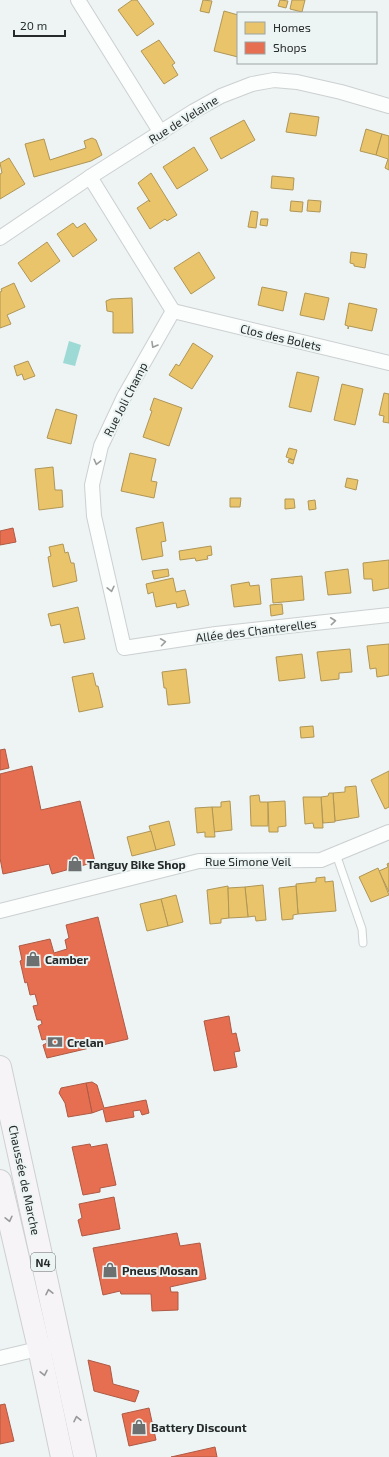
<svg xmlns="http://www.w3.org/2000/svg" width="389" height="1457" viewBox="0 0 389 1457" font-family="'Exo 2',sans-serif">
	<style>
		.water { fill: #9edad5 }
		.homes { fill: #e9c46a; stroke: #af9657 }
		.shops { fill: #e76f51; stroke: #ad5a45 }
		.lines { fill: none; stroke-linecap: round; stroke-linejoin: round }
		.service-casing { stroke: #ccd0d0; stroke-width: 9 }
		.minor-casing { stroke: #ccd0d0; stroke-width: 16 }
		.primary-casing { stroke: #cdd0d0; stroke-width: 24 }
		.service { stroke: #fcfdfd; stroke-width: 7 }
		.minor { stroke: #fcfdfd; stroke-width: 14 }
		.primary { stroke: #f6f4f7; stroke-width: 22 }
		.oneway { stroke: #9c9e9e }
		.oneway2 { stroke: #99999b }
		.labels { text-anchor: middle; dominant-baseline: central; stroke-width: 4; stroke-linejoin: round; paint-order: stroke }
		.shield { fill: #ecf5f4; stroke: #626767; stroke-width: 1 }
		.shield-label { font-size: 11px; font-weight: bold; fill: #272a2a }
		.street-label { font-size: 12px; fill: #272a2a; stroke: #ecf5f4 }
		.poi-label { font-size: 12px; font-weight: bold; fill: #272a2a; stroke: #ecf5f4; text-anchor: start }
	</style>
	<rect width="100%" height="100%" fill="#eef3f3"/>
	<path class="water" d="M 69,341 L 81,345 L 75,366 L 63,363 Z"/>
	<g class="homes">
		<path d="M 132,0 L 137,0 L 154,24 L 137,36 L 118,10 Z"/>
		<path d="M 203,0 L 212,1 L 209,13 L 200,11 Z"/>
		<path d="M 280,0 L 288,1 L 286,8 L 278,6 Z"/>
		<path d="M 292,0 L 305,0 L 302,12 L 290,9 Z"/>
		<path d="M 224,11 L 238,15 L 238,57 L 214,51 Z"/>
		<path d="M 159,40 L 175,63 L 172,65 L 178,75 L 164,84 L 141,51 Z"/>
		<path d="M 290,113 L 319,117 L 316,136 L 286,132 Z"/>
		<path d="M 244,120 L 255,140 L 221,159 L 210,138 Z"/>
		<path d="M 366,129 L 382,134 L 376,155 L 360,151 Z"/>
		<path d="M 382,134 L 389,136 L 389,170 L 385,168 L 388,159 L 376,155 Z"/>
		<path d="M 92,138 L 96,140 L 102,155 L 91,161 L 34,177 L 25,144 L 44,139 L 50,160 L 86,148 L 84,141 Z"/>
		<path d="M 194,147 L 208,170 L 177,189 L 163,167 Z"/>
		<path d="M 9,158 L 25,184 L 0,199 L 0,174 L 2,173 L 0,163 Z"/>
		<path d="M 151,173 L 177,215 L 167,221 L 165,219 L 150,229 L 137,208 L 149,200 L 150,202 L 138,183 Z"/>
		<path d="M 272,176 L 294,178 L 293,190 L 271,188 Z"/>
		<path d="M 308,200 L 321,201 L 320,212 L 307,211 Z"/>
		<path d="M 291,201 L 303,202 L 302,212 L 290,211 Z"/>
		<path d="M 251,211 L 258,212 L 256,228 L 248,227 Z"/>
		<path d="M 261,219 L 268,219 L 267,226 L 260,225 Z"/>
		<path d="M 73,223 L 77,228 L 85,223 L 97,240 L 73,257 L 57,234 Z"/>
		<path d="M 47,242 L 60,261 L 31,282 L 18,263 Z"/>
		<path d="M 199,252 L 215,278 L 191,294 L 174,268 Z"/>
		<path d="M 351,252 L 367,254 L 365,268 L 354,266 L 354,264 L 350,263 Z"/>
		<path d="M 14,283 L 25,307 L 7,315 L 11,324 L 0,328 L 0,292 L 2,291 L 1,289 Z"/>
		<path d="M 262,287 L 287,292 L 283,311 L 258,305 Z"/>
		<path d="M 305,293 L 329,298 L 324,320 L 300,315 Z"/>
		<path d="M 132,298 L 133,333 L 113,333 L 113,312 L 107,311 L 106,301 L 111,299 Z"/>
		<path d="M 349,303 L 377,309 L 372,331 L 349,326 L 348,329 L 348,326 L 345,325 Z"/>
		<path d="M 193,343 L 213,356 L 192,389 L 169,375 L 176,364 L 179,366 Z"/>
		<path d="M 28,361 L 35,376 L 24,380 L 22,374 L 17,376 L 14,366 Z"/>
		<path d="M 297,372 L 319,377 L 311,412 L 289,407 Z"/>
		<path d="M 342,384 L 363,389 L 355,425 L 334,420 Z"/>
		<path d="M 384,393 L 389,394 L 389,423 L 383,422 L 384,416 L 379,415 Z"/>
		<path d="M 154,398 L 182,408 L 169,446 L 143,437 L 152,411 L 150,410 Z"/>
		<path d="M 56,409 L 77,415 L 71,444 L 47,438 Z"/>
		<path d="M 289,448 L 297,450 L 294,460 L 286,457 Z"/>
		<path d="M 130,453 L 156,459 L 151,481 L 157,482 L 154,498 L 121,491 Z"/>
		<path d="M 289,459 L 294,460 L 293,464 L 288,462 Z"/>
		<path d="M 53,467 L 55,490 L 62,490 L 63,507 L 39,510 L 35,469 Z"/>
		<path d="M 347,478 L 358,480 L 356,490 L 345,487 Z"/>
		<path d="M 230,498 L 241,498 L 240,507 L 230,507 Z"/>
		<path d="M 285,499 L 294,499 L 295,508 L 285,509 Z"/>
		<path d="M 315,500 L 316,509 L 309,510 L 308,501 Z"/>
		<path d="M 163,522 L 166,541 L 161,542 L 163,556 L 142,560 L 136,528 Z"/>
		<path d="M 63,544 L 65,553 L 68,552 L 71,563 L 74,563 L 77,581 L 53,587 L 48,557 L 51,556 L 49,547 Z"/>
		<path d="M 211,546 L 212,555 L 207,556 L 208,559 L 196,561 L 195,558 L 180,560 L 179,551 Z"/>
		<path d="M 389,560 L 389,588 L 373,591 L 372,579 L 364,579 L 363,563 Z"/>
		<path d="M 168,569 L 169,576 L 154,579 L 152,571 Z"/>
		<path d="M 348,569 L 351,593 L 328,595 L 325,572 Z"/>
		<path d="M 302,576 L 304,600 L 273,603 L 271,579 Z"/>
		<path d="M 173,578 L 176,592 L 185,590 L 189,605 L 177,608 L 176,603 L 156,607 L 153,592 L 148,594 L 146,584 Z"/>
		<path d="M 249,582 L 250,586 L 259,585 L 261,604 L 234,607 L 231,585 Z"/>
		<path d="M 282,604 L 283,614 L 271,616 L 270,605 Z"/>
		<path d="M 78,607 L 85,639 L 64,643 L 60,624 L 51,626 L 48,614 Z"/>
		<path d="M 389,644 L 389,675 L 377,677 L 376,668 L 370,669 L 367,646 Z"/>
		<path d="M 350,649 L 352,672 L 339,673 L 339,679 L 321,681 L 317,652 Z"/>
		<path d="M 302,654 L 305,678 L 279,681 L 276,657 Z"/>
		<path d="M 186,669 L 190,703 L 168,705 L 166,688 L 164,688 L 162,672 Z"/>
		<path d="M 93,673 L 96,686 L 98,686 L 103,707 L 79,712 L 72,677 Z"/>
		<path d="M 313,726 L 314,737 L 301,738 L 300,727 Z"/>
		<path d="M 389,771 L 389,807 L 385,809 L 371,780 Z"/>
		<path d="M 356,786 L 359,817 L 335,821 L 333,793 L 345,792 L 345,787 Z"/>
		<path d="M 329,793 L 333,793 L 335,822 L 323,823 L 321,797 L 328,796 Z"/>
		<path d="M 259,795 L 260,802 L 268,802 L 268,826 L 251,826 L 250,796 Z"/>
		<path d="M 303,797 L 321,797 L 323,828 L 314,828 L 313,823 L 305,824 Z"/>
		<path d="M 230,801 L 232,830 L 214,832 L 212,807 L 221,807 L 221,802 Z"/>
		<path d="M 285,801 L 286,826 L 278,827 L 278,832 L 269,832 L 268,802 Z"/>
		<path d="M 212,807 L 215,837 L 205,837 L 205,832 L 197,833 L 195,808 Z"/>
		<path d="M 169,821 L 175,845 L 156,850 L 149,826 Z"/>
		<path d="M 151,831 L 156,850 L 132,856 L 127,837 Z"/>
		<path d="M 389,863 L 389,892 L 379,871 L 388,867 L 387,864 Z"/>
		<path d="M 378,868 L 389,895 L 371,902 L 359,877 Z"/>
		<path d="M 325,877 L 325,882 L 333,881 L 336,911 L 298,914 L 296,884 L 316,882 L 316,878 Z"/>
		<path d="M 263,885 L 266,920 L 256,921 L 255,916 L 248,917 L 245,887 Z"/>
		<path d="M 228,886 L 229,918 L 221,919 L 221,923 L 210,924 L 207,890 Z"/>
		<path d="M 296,886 L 298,914 L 293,915 L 293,919 L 282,920 L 279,888 Z"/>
		<path d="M 245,887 L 248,917 L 229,918 L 228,888 Z"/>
		<path d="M 176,895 L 183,922 L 168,926 L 161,899 Z"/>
		<path d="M 161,899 L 168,926 L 147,931 L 140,904 Z"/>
	</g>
	<g class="shops">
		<path d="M 13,528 L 16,542 L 0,545 L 0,531 Z"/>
		<path d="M 5,749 L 9,768 L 0,770 L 0,750 Z"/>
		<path d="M 32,766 L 41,810 L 80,801 L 95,862 L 52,874 L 49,864 L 3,874 L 0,858 L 0,774 Z"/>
		<path d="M 98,917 L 128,1039 L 47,1058 L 43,1045 L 47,1043 L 46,1039 L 42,1040 L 38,1026 L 42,1024 L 41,1020 L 37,1020 L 33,1006 L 38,1005 L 35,994 L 30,995 L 27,982 L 25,983 L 20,961 L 22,960 L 19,946 L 50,939 L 54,953 L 67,949 L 65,940 L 69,938 L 66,925 Z"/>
		<path d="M 229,1016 L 232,1034 L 236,1033 L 240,1051 L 234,1052 L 237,1067 L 214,1071 L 204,1021 Z"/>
		<path d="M 92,1082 L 97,1085 L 104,1108 L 146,1100 L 149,1113 L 142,1115 L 140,1110 L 133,1111 L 134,1117 L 106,1122 L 103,1109 L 92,1113 L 86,1083 Z"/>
		<path d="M 86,1083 L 92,1113 L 68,1117 L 65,1103 L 59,1093 L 61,1088 Z"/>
		<path d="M 90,1144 L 91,1147 L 107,1144 L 116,1185 L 100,1188 L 100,1192 L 83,1195 L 72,1147 Z"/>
		<path d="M 114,1197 L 120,1229 L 82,1236 L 78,1220 L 82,1218 L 79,1204 Z"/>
		<path d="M 177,1233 L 180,1246 L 200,1243 L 206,1279 L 170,1287 L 171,1292 L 178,1292 L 178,1310 L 152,1311 L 151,1294 L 121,1294 L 120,1291 L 103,1295 L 93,1248 Z"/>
		<path d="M 88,1360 L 110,1366 L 113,1384 L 139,1391 L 135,1402 L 94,1391 Z"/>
		<path d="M 5,1404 L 14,1441 L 0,1444 L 0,1405 Z"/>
		<path d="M 149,1408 L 156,1440 L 129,1446 L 122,1414 Z"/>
		<path d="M 215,1447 L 217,1457 L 171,1457 Z"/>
	</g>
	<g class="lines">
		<g class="service-casing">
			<path id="service" d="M 336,854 L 362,929 L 363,943"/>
		</g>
		<g class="minor-casing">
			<g id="minor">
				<path d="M 78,0 L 161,133"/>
				<path d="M 90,177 L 173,311"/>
				<path d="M 0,238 L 90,177 L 194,111 L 221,96 L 252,84 L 274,80 L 297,82 L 341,92 L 389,106"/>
				<path d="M 173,311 L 124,397 L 101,446 L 92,485 L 94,516 L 124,648 L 216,634 L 389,615"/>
				<path d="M 173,311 L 389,363"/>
				<path d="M 0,911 L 199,861 L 321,860 L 389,832"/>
				<path d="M 0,1358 L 46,1347"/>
			</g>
		</g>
		<g class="primary-casing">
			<g id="primary">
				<path d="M 0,1067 L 85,1457"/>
				<path d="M 0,1181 L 39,1348 L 62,1457"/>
			</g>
		</g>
		<use href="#service" class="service"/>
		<use href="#minor" class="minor"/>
		<use href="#primary" class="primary"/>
	</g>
	<defs><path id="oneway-chevron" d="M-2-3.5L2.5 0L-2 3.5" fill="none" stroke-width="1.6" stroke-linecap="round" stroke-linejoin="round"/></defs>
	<g class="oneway">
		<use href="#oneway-chevron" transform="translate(154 345) rotate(120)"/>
		<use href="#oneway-chevron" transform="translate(97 462) rotate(104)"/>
		<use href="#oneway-chevron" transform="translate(111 589) rotate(77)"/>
		<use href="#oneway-chevron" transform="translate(333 621) rotate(-6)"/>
		<use href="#oneway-chevron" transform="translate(163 642) rotate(-8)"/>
	</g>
	<g class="oneway2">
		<use href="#oneway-chevron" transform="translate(9 1219) rotate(77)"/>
		<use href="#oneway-chevron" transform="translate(49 1292) rotate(-102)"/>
		<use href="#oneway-chevron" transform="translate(44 1373) rotate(78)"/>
		<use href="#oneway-chevron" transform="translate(77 1419) rotate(-102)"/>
	</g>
	<defs>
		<g id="shop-bare" transform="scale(1.2)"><path d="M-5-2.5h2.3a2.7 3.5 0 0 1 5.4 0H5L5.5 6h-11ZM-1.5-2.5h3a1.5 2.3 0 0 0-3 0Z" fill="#6d7070" stroke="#ecf5f4" stroke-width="2.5" paint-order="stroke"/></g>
		<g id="bank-bare" transform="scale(1.2)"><path d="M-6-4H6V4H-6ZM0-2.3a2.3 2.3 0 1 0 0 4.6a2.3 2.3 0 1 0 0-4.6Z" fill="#6d7070" stroke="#ecf5f4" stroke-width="2.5" paint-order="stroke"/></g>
	</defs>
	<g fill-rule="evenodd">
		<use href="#shop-bare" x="75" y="864"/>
		<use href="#shop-bare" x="33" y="959"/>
		<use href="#bank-bare" x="55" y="1042"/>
		<use href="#shop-bare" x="110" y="1270"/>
		<use href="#shop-bare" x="139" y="1427"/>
	</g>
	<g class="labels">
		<rect class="shield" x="31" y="1253" width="24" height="18" rx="3"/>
		<g class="shield-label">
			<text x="43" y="1262">N4</text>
		</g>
		<g class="street-label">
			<text transform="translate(183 119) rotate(-32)">Rue de Velaine</text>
			<text transform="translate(281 337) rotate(13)">Clos des Bolets</text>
			<text transform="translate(125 399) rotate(-63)">Rue Joli Champ</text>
			<text transform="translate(256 630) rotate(-7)">Allée des Chanterelles</text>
			<text x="248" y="861">Rue Simone Veil</text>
			<text transform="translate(25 1180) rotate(78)">Chaussée de Marche</text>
		</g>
		<g class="poi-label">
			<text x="87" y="864">Tanguy Bike Shop</text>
			<text x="45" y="959">Camber</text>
			<text x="67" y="1042">Crelan</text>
			<text x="122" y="1270">Pneus Mosan</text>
			<text x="151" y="1427">Battery Discount</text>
		</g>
	</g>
	<rect x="237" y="12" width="140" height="52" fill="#ecf5f4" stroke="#9da4a3"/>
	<rect x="245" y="22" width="20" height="12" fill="#e9c46a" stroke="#9da4a3"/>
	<text x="273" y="32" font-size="12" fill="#272a2a">Homes</text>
	<rect x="245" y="42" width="20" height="12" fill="#e76f51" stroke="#9da4a3"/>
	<text x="273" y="52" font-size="12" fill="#272a2a">Shops</text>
	<path d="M14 30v6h51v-6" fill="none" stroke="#272a2a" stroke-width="2"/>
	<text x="20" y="30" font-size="12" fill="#272a2a" stroke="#ecf5f4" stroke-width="3" paint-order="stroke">20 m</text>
</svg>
